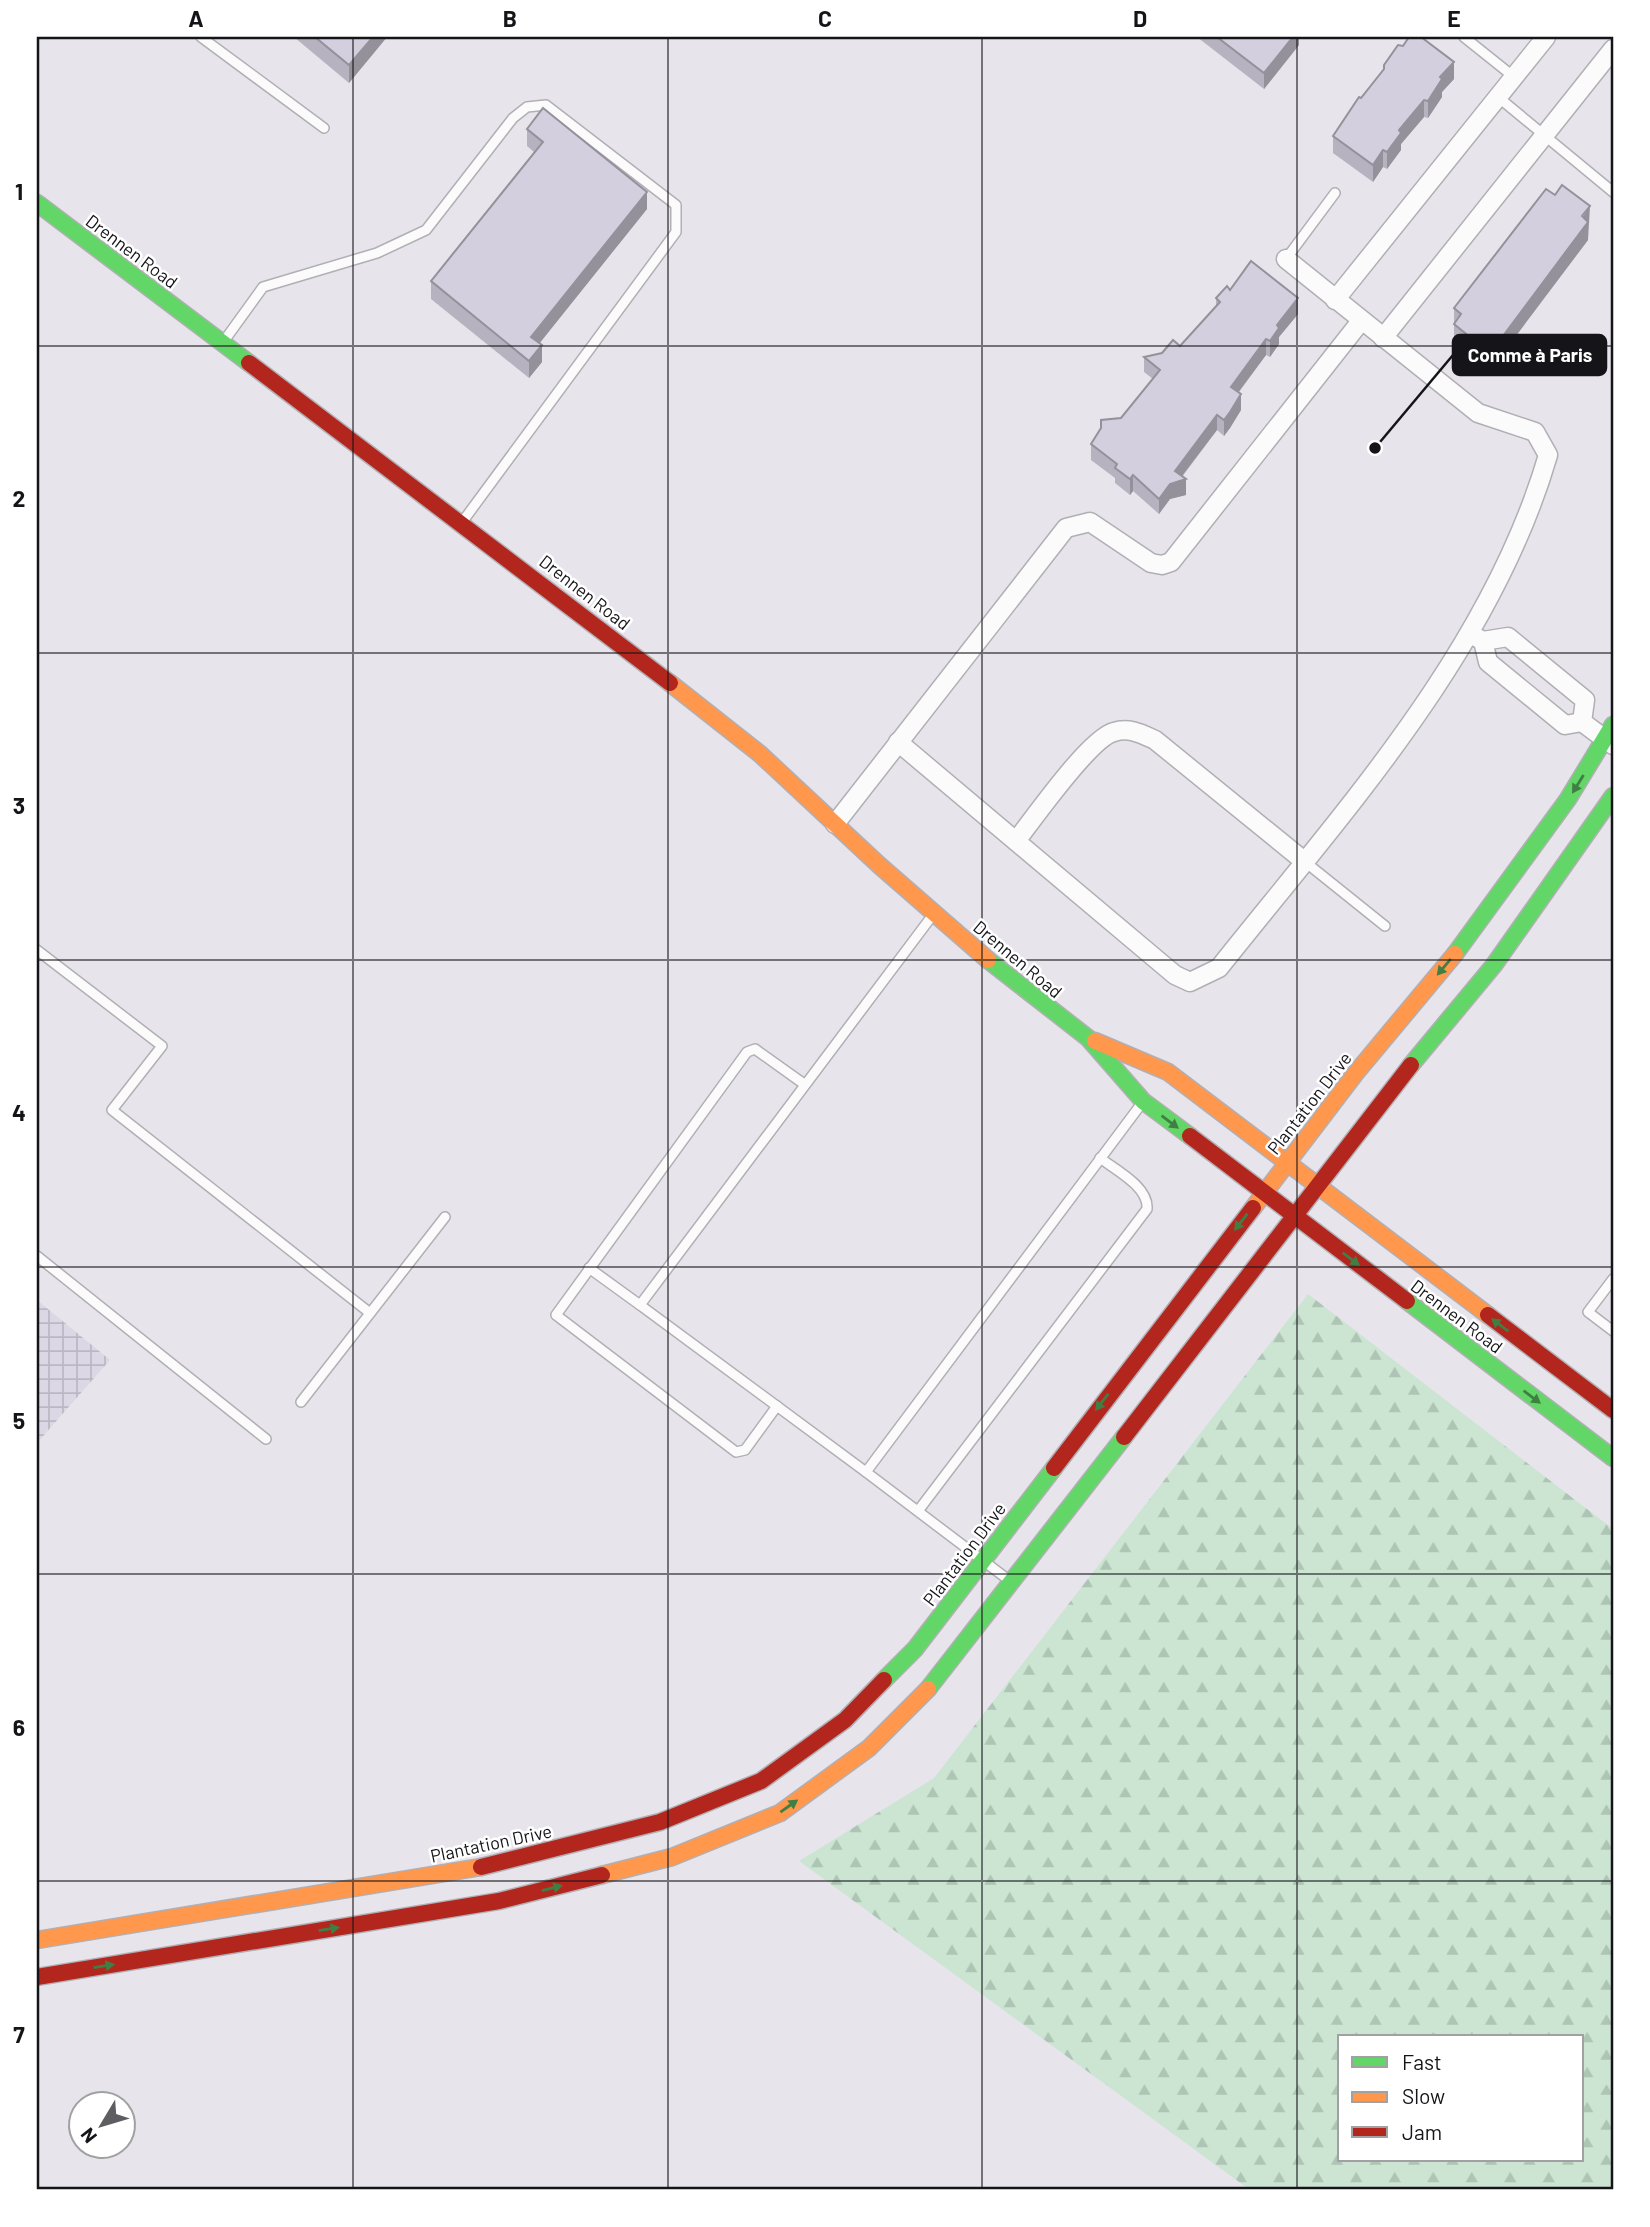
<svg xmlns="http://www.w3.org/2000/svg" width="1650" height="2227" viewBox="0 0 1650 2227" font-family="Barlow,sans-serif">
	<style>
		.industrial { fill: url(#industrial-grid) }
		.forest { fill: url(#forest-firs); fill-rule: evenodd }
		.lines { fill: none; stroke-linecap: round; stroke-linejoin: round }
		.lane-casing { stroke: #b1afb4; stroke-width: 12 }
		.street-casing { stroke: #b1afb4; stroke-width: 21 }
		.fast-casing { stroke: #b1afb4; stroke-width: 19 }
		.slow-casing { stroke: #b1afb4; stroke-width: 19 }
		.jam-casing { stroke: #b1afb4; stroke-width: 19 }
		.lane { stroke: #fbfbfc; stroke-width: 9 }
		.street { stroke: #fbfbfc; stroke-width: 18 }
		.fast { stroke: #63d668; stroke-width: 16 }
		.slow { stroke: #ff974d; stroke-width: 16 }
		.jam { stroke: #b3261e; stroke-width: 16 }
		.wall { fill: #b6b2bf }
		.shaded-wall { fill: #94919b }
		.building { fill: #d4cfde; stroke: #94919b; stroke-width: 2 }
		.oneway { fill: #407f44 }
		.grid { fill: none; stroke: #151418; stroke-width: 2; stroke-opacity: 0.55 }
		.labels { text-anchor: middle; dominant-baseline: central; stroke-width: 5; stroke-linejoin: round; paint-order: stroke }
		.street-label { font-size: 18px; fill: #151418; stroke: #fff }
		.leader { fill: none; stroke: #151418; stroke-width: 2.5 }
		.callout-dot { fill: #151418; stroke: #fff; stroke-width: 2.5 }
		.callout { fill: #151418; stroke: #151418; stroke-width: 2.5 }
		.callout-label { font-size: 19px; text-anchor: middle; font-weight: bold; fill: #fff }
		.neatline { fill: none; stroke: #151418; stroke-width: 2.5 }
		.grid-label { font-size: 23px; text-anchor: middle; font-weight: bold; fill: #151418 }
	</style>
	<defs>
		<pattern id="industrial-grid" width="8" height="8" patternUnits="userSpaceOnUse" patternTransform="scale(1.75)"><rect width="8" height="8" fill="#dbd7e4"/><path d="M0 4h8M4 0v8" fill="none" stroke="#bbb8c3"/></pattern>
		<pattern id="forest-firs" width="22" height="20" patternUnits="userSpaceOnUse" patternTransform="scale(1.75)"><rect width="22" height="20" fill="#cce5d2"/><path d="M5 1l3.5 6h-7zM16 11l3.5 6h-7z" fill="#aec4b4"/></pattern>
	</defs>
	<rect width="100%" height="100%" fill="#e7e5eb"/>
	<path class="industrial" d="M 37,1300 L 110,1360 L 37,1443 Z"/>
	<path class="forest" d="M 1308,1294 L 1613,1529 L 1613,2190 L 1250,2190 L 799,1861 L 934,1778 ZM 1340,2036 L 1582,2036 L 1582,2159 L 1340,2159 Z"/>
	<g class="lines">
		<g class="lane-casing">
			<g id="lane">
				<path d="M 201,37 L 324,128"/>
				<path d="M 1464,37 L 1514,77"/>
				<path d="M 1498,97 L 1613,192"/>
				<path d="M 1286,259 L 1335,193"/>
				<path d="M 224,341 L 263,287 L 377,253 L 426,230 L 513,118 L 527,107 L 546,105 L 676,205 L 676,232 L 463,521"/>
				<path d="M 1304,861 L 1385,926"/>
				<path d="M 37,950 L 162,1046 L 112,1110 L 370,1313"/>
				<path d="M 37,1256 L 266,1439"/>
				<path d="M 589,1268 L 640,1305"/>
				<path d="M 1613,1279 L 1588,1312 L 1613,1331"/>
				<path d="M 301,1402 L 445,1217"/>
				<path d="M 777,1406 L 745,1450 L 736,1452 L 556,1315 L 747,1052 L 755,1049 L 804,1084"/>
				<path d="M 866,1472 L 640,1305 L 932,916"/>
				<path d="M 918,1511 L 1147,1209 C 1149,1187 1116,1170 1100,1158"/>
				<path d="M 1010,1581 L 866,1472 L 1142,1103"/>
			</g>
		</g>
		<g class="street-casing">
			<g id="street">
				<path d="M 1335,300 L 1546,37"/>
				<path d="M 1383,338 L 1613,49"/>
				<path d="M 1474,636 L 1483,641 L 1508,637 L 1585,700 L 1582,722"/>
				<path d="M 1483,641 L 1488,662 L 1565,725 L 1582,722 L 1613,745"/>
				<path d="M 898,742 L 1175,975 L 1190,982 L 1219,968 C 1343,812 1491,651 1548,455 L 1535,432 L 1478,413 L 1286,259"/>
				<path d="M 835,824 L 1066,528 L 1090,522 L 1151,563 L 1162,565 L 1171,562 L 1361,321"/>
				<path d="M 1016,841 C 1034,818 1090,738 1114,732 C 1129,727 1142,734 1155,740 L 1304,861"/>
			</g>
		</g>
		<g class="fast-casing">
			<g id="fast">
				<path d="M 37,203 L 249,363"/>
				<path d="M 1455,954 L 1568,799 L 1613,725"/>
				<path d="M 988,960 L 1088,1038 L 1143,1101 L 1190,1136"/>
				<path d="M 1411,1065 L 1494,965 L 1613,796"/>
				<path d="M 1407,1301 L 1613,1458"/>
				<path d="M 884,1680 L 915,1649 L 1054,1468"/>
				<path d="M 928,1689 L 1124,1437"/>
			</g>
		</g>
		<g class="slow-casing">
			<g id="slow">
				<path d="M 670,683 L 760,754 L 879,865 L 988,960"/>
				<path d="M 1095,1041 L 1168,1072 L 1488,1315"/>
				<path d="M 1253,1208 L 1355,1074 L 1455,954"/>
				<path d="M 602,1875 L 672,1857 L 780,1813 L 869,1748 L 928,1689"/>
				<path d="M 37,1940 L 481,1867"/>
			</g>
		</g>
		<g class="jam-casing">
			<g id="jam">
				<path d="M 249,363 L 670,683"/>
				<path d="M 1190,1136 L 1407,1301"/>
				<path d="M 1488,1315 L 1613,1410"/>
				<path d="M 1124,1437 L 1411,1065"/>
				<path d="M 1054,1468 L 1253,1208"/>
				<path d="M 481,1867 L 660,1822 L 761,1781 L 845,1720 L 884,1680"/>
				<path d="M 37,1977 L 499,1901 L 602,1875"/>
			</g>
		</g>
		<use href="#lane" class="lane"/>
		<use href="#street" class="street"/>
		<use href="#fast" class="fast"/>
		<use href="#slow" class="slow"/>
		<use href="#jam" class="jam"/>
	</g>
	<g class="wall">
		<path d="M 294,37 L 387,37 L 349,83 Z"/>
		<path d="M 1197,37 L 1299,37 L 1299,45 L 1264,89 Z"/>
		<path d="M 1454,79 L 1442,92 L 1442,97 L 1428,118 L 1424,117 L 1401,144 L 1401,150 L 1387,169 L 1383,167 L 1373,182 L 1333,153 L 1333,136 L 1361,98 Z"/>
		<path d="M 527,129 L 647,209 L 539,343 L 542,362 L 529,378 L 431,299 L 431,281 L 534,152 L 527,146 Z"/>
		<path d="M 1590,224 L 1588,225 L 1588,240 L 1497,361 L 1488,355 L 1481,363 L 1454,341 L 1454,308 Z"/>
		<path d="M 1230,290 L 1298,314 L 1279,337 L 1279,344 L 1270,357 L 1266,355 L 1239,392 L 1241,410 L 1230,428 L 1224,436 L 1217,430 L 1182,477 L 1186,495 L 1170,499 L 1159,514 L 1133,491 L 1130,495 L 1115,483 L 1115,478 L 1091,460 L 1091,444 L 1121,418 L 1153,379 L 1144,372 L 1144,357 L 1162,353 L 1180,346 L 1216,306 L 1216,298 Z"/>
	</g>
	<g class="shaded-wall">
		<path d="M 373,37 L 387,37 L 349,83 L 349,65 Z"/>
		<path d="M 1293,37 L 1299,37 L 1299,45 L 1264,89 L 1264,73 Z"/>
		<path d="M 1454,62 L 1454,79 L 1442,92 L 1442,97 L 1428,118 L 1428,101 L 1440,77 Z"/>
		<path d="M 1424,100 L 1424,117 L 1401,144 L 1401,150 L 1387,169 L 1387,152 L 1399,130 Z"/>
		<path d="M 1383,150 L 1383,167 L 1373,182 L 1373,165 Z"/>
		<path d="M 647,192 L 647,209 L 531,354 L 531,337 Z"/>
		<path d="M 1590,206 L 1588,240 L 1497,361 L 1497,344 Z"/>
		<path d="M 1298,298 L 1298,314 L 1279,337 L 1279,344 L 1270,357 L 1270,341 L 1277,325 Z"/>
		<path d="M 1488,338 L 1488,355 L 1481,363 L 1481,346 Z"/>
		<path d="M 1266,339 L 1266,355 L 1231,402 L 1231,387 Z"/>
		<path d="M 542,345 L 542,362 L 529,378 L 529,361 Z"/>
		<path d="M 1241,394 L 1241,410 L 1230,428 L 1224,436 L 1224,420 Z"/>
		<path d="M 1217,415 L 1217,430 L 1178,481 L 1186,479 L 1186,495 L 1170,499 L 1159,514 L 1159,499 L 1175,471 Z"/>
		<path d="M 1133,475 L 1133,491 L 1130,495 L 1130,479 Z"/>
	</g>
	<g class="building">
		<path d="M 315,37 L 373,37 L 349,65 Z"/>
		<path d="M 1217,37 L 1293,37 L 1264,73 Z"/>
		<path d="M 1409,37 L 1421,37 L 1454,62 L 1440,77 L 1442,79 L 1428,101 L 1424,100 L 1399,130 L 1401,133 L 1387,152 L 1383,150 L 1373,165 L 1333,136 L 1359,97 L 1361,98 L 1384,69 L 1384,65 L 1398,45 L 1403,46 Z"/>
		<path d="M 543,108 L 647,192 L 531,337 L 542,345 L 529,361 L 431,281 L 543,142 L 527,129 Z"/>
		<path d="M 1562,185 L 1590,206 L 1582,216 L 1588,222 L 1497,344 L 1488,338 L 1481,346 L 1454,324 L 1461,314 L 1454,308 L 1546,189 L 1555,195 Z"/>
		<path d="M 1251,261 L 1298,298 L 1277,325 L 1279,328 L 1270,341 L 1266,339 L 1231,387 L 1241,394 L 1230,412 L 1224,420 L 1217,415 L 1175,471 L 1186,479 L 1170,484 L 1159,499 L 1133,475 L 1130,479 L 1115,468 L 1117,464 L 1091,444 L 1101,428 L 1101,420 L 1121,418 L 1160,370 L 1144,357 L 1162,353 L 1173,340 L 1180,346 L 1220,302 L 1216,298 L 1227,286 L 1230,290 Z"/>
	</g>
	<defs><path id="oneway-solid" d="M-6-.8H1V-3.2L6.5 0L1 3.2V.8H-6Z" transform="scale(1.75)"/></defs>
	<g class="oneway">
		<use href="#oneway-solid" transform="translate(1578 784) rotate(122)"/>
		<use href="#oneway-solid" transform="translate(1444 967) rotate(130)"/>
		<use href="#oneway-solid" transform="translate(1170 1122) rotate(37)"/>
		<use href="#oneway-solid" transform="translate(1241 1222) rotate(128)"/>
		<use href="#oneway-solid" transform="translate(1351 1259) rotate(37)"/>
		<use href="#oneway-solid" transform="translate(1500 1325) rotate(-143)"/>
		<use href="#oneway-solid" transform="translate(1532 1397) rotate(37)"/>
		<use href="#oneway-solid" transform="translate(1102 1402) rotate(128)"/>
		<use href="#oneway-solid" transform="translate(789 1806) rotate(-35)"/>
		<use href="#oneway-solid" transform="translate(552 1888) rotate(-14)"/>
		<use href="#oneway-solid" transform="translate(329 1929) rotate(-9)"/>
		<use href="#oneway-solid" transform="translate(104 1966) rotate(-9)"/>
	</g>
	<path class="grid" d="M 353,37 L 353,2190M 668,37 L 668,2190M 982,37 L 982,2190M 1297,37 L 1297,2190M 37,346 L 1613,346M 37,653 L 1613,653M 37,960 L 1613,960M 37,1267 L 1613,1267M 37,1574 L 1613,1574M 37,1881 L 1613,1881"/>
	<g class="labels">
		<g class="street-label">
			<text transform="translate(132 251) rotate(37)">Drennen Road</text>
			<text transform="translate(585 592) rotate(38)">Drennen Road</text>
			<text transform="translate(1018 959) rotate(40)">Drennen Road</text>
			<text transform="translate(1309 1103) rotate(-52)">Plantation Drive</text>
			<text transform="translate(1457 1316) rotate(37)">Drennen Road</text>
			<text transform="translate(964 1554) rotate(-53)">Plantation Drive</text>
			<text transform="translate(491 1843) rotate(-12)">Plantation Drive</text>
		</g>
	</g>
	<path class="leader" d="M1375 448L1453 355"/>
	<circle class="callout-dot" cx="1375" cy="448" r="7"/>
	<rect class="callout" x="1453" y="335" width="153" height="40" rx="7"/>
	<g class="callout-label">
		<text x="1530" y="362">Comme à Paris</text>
	</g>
	<rect width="1650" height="2227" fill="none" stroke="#ffffff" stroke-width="77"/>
	<rect x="1338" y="2035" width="245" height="126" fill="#ffffff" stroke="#a1a1a3" stroke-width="2"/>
	<rect x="1352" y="2057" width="35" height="10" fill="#63d668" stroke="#a1a1a3" stroke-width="2"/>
	<text x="1402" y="2070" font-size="21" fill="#151418">Fast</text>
	<rect x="1352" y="2092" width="35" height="10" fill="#ff974d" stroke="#a1a1a3" stroke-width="2"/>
	<text x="1402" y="2104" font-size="21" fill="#151418">Slow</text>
	<rect x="1352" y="2127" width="35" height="10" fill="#b3261e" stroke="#a1a1a3" stroke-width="2"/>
	<text x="1402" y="2140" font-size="21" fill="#151418">Jam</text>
	<g transform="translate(102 2125) rotate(232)"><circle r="33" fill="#ffffff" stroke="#a1a1a3" stroke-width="2"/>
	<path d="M0-5L12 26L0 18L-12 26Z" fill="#5e5d62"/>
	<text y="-10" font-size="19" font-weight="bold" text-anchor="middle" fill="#151418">N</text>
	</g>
	<rect x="38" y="38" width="1574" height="2150" class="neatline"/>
	<g class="grid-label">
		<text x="196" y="27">A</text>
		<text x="510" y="27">B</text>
		<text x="825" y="27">C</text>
		<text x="1140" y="27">D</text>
		<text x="1454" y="27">E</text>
		<text x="19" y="200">1</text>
		<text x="19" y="507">2</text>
		<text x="19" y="814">3</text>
		<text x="19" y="1121">4</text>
		<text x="19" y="1429">5</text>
		<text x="19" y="1736">6</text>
		<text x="19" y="2043">7</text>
	</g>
</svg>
